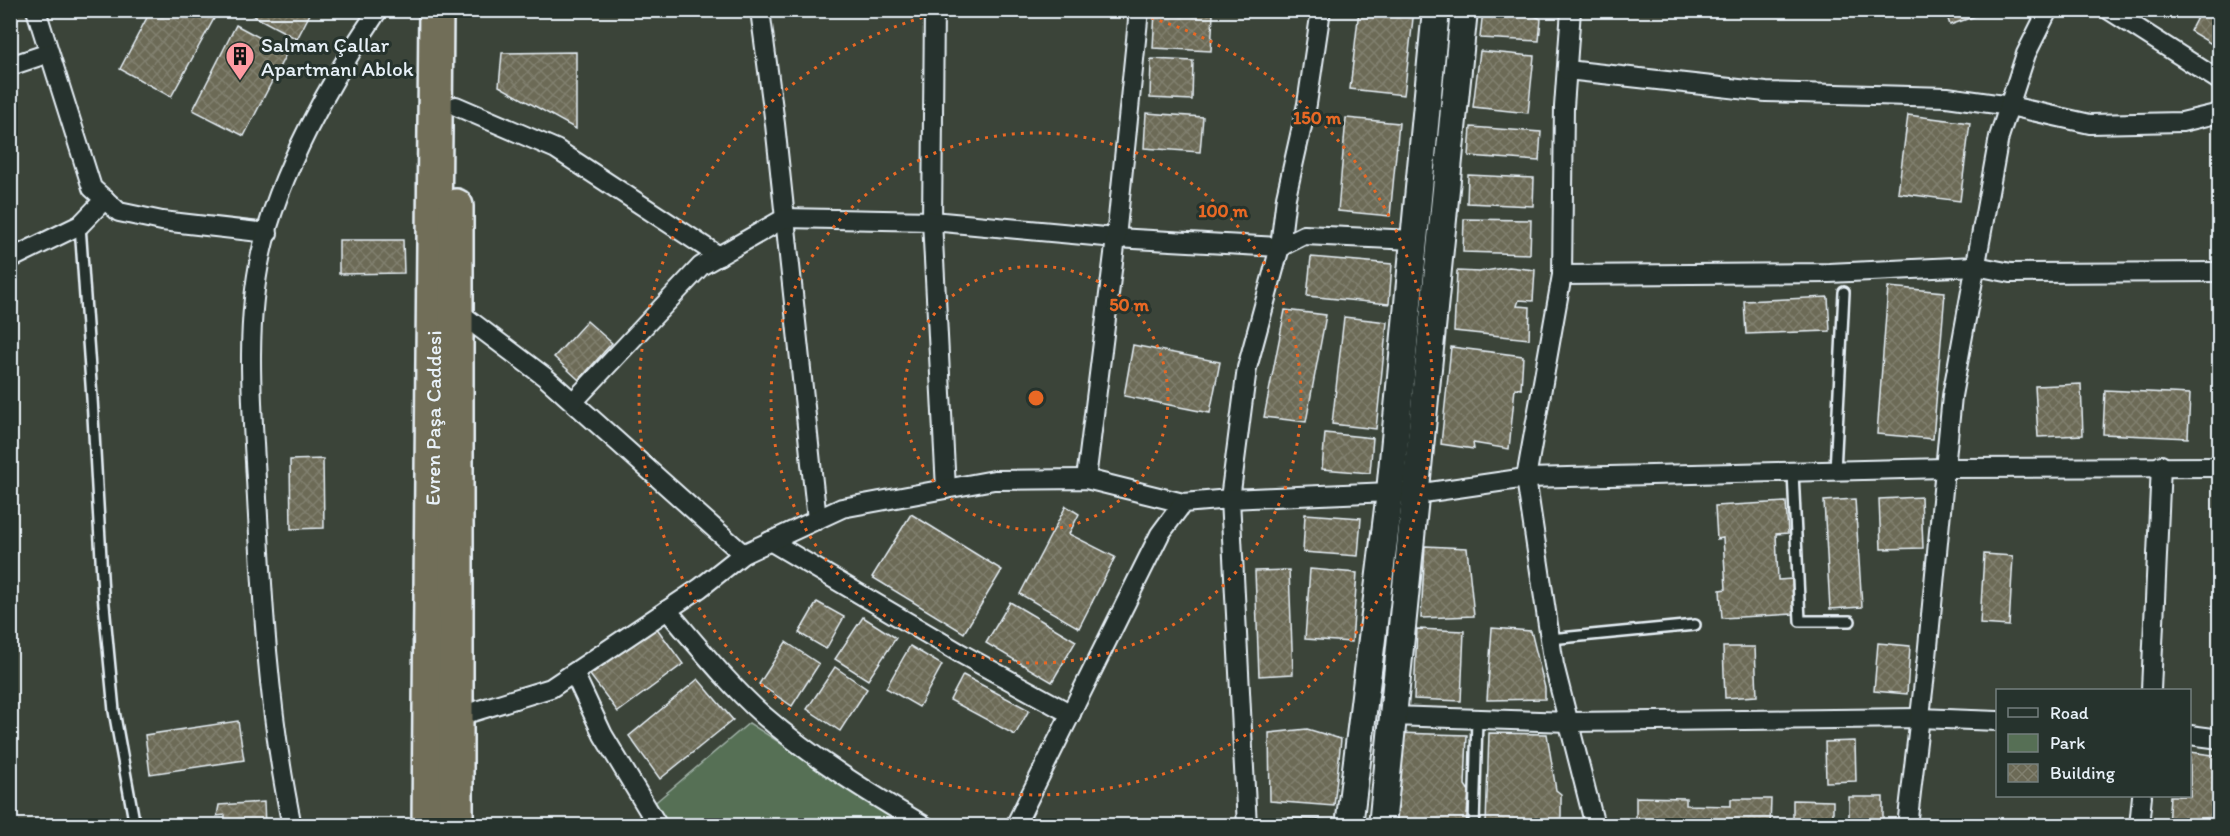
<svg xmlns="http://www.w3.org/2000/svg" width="2230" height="836" viewBox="0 0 2230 836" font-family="Itim,sans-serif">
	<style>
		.park { fill: #566f55; stroke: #9fb0a6; stroke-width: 1.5 }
		.building { fill: url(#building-cross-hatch); stroke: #e8f1f8; stroke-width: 1.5 }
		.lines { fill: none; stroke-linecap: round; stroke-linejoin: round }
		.lane-casing { stroke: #e8f1f8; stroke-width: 14 }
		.street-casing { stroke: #e8f1f8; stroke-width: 22 }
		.secondary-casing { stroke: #e8f1f8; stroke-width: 30 }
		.highway-casing { stroke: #e8f1f8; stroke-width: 38 }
		.lane { stroke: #26332d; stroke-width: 9 }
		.street { stroke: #26332d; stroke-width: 18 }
		.secondary { stroke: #26332d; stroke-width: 26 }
		.highway { stroke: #716e59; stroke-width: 33 }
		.ring { fill: none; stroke: #e86824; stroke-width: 3; stroke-dasharray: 3 6 }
		.labels { text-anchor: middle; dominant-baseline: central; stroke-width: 6; stroke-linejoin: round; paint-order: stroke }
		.poi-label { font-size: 21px; fill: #e8f1f8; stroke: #26332d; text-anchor: start }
		.street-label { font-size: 21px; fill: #e8f1f8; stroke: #26332d }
		.centre { fill: #e86824; stroke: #26332d; stroke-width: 3 }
		.ring-label { font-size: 18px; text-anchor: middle; font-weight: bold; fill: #e86824; stroke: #26332d; stroke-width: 6; stroke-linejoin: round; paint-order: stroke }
	</style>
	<defs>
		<pattern id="building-cross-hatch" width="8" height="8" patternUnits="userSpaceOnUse" patternTransform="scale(1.5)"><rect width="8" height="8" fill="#6c6a56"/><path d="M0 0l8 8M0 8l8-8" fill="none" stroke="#81806f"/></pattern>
	</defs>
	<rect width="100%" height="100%" fill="#3b4439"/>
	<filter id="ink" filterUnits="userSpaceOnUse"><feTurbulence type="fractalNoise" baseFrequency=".0167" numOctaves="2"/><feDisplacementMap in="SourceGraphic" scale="12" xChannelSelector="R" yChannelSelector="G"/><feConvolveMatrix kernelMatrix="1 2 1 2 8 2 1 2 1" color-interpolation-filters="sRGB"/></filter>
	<g filter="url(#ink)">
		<path class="park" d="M 749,723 L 908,825 L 665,825 L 651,806 Z"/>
		<g class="building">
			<path d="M 151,10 L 207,10 L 216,15 L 171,97 L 120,69 Z"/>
			<path d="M 254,10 L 312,10 L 297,39 L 252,15 Z"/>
			<path d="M 1359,10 L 1414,10 L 1404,95 L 1350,89 Z"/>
			<path d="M 1483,10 L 1522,10 L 1541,19 L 1539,41 L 1480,38 Z"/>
			<path d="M 1945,10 L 1993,10 L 1950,25 Z"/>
			<path d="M 2201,10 L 2215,10 L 2220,13 L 2220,49 L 2190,31 Z"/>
			<path d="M 1155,11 L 1213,14 L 1211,51 L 1153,48 Z"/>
			<path d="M 236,25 L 287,52 L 244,136 L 193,110 Z"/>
			<path d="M 1480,51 L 1534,56 L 1528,113 L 1473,107 Z"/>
			<path d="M 576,52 L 576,129 L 499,86 L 502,53 Z"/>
			<path d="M 1151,59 L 1193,61 L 1192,100 L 1150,98 Z"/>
			<path d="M 1146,113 L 1203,117 L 1200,152 L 1144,148 Z"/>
			<path d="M 1908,115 L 1970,123 L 1960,201 L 1898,193 Z"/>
			<path d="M 1346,118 L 1399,123 L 1390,216 L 1338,211 Z"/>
			<path d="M 1471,127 L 1541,132 L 1539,161 L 1469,156 Z"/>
			<path d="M 1468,175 L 1534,178 L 1533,206 L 1467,203 Z"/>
			<path d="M 1464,219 L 1531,220 L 1530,254 L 1463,252 Z"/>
			<path d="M 339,240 L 403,240 L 404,273 L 339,274 Z"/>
			<path d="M 1311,257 L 1392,264 L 1389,304 L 1307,296 Z"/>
			<path d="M 1509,267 L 1535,270 L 1533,301 L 1519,300 L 1517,306 L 1530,307 L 1529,339 L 1454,331 L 1457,271 L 1479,272 Z"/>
			<path d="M 1888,287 L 1945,292 L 1933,439 L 1877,434 Z"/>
			<path d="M 1828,297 L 1830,331 L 1746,334 L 1744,301 Z"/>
			<path d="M 1285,310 L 1326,315 L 1306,422 L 1264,417 Z"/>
			<path d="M 1344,317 L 1387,322 L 1376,429 L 1332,424 Z"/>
			<path d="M 587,321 L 612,343 L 579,380 L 554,357 Z"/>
			<path d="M 1133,345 L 1220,362 L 1210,413 L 1124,396 Z"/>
			<path d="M 1451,347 L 1523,356 L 1521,389 L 1515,388 L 1509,449 L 1473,443 L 1474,449 L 1441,444 Z"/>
			<path d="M 2081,384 L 2083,435 L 2038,437 L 2035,386 Z"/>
			<path d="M 2105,390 L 2190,394 L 2188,438 L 2103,434 Z"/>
			<path d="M 1325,433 L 1373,438 L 1370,473 L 1322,469 Z"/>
			<path d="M 323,459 L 324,528 L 291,529 L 290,460 Z"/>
			<path d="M 1921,497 L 1923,548 L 1881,549 L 1879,499 Z"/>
			<path d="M 1855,499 L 1862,607 L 1830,609 L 1824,501 Z"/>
			<path d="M 1786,502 L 1788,533 L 1776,534 L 1778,580 L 1792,579 L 1794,614 L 1722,618 L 1720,590 L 1726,589 L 1723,538 L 1717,539 L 1715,506 Z"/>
			<path d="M 1066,506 L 1079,514 L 1069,534 L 1115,557 L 1079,628 L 1020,594 Z"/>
			<path d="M 911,514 L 1002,570 L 964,633 L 872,577 Z"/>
			<path d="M 1305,514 L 1361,518 L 1358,556 L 1303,552 Z"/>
			<path d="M 1425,546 L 1467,548 L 1474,616 L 1421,618 Z"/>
			<path d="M 1984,554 L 2013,556 L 2009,626 L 1980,624 Z"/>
			<path d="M 1310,569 L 1357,573 L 1352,642 L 1305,639 Z"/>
			<path d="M 1289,570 L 1293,674 L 1259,676 L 1255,571 Z"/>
			<path d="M 817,602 L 844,617 L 826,649 L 799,633 Z"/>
			<path d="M 1010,602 L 1076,641 L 1052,682 L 986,643 Z"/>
			<path d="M 863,617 L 896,638 L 868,680 L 835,659 Z"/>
			<path d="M 656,627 L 683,664 L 618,712 L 590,675 Z"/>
			<path d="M 1492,628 L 1531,631 L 1545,688 L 1545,699 L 1487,700 Z"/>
			<path d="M 1417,629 L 1464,631 L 1461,701 L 1414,699 Z"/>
			<path d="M 786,642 L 819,664 L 792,706 L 759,684 Z"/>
			<path d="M 1878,643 L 1910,646 L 1907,694 L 1874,691 Z"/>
			<path d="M 910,646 L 942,665 L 919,707 L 886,688 Z"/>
			<path d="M 1723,647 L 1755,647 L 1757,696 L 1725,698 Z"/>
			<path d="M 835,667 L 867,689 L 840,731 L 807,709 Z"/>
			<path d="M 963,675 L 1029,710 L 1015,735 L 950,700 Z"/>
			<path d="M 698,679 L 733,720 L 660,779 L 629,736 Z"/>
			<path d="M 238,721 L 244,760 L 150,774 L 145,735 Z"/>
			<path d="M 1307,729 L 1341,739 L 1334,806 L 1270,801 L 1269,733 Z"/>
			<path d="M 1396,733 L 1467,735 L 1465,785 L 1469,791 L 1466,826 L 1390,826 Z"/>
			<path d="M 1489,733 L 1547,734 L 1556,790 L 1561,794 L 1561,826 L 1486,825 Z"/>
			<path d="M 1855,741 L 1856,781 L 1826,782 L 1825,742 Z"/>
			<path d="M 2190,752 L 2220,756 L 2220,826 L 2168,826 L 2170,796 L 2190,796 Z"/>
			<path d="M 1636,797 L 1686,798 L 1686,805 L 1731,806 L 1731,799 L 1771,799 L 1770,826 L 1636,826 Z"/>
			<rect x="1849" y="797" width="34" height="29"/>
			<path d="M 1793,800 L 1833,801 L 1833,826 L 1793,826 Z"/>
			<path d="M 264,802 L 265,826 L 225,826 L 225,815 L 217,816 L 219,805 Z"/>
			<path d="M 1270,817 L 1331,820 L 1330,826 L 1269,826 Z"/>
		</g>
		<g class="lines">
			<g class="lane-casing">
				<g id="lane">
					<path d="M 80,225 L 92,398 L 103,594 L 114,711 L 135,826"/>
					<path d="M 1835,471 L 1844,292"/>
					<path d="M 1793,472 L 1800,621 L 1850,621"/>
					<path d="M 1550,639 L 1695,625"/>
					<path d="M 1474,826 L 1477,719"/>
				</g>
			</g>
			<g class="street-casing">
				<g id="street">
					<path d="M 36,10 L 92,188 L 119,212 L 162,221 L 268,233"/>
					<path d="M 760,10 L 775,124 L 817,520"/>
					<path d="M 934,10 L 932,221 L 946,489"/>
					<path d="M 1571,10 L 1564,107 L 1562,275 L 1526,478 L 1554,665 L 1595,826"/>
					<path d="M 2109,10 L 2220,81"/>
					<path d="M 10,66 L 49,53"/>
					<path d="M 1567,70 L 1766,92 L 1947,97 L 2010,106 L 2090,124 L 2182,122 L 2220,113"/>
					<path d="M 456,106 L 556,149 L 719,256"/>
					<path d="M 10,259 L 80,225 L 105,199"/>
					<path d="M 1562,275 L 1829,273 L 1976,266 L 2011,273 L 2220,272"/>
					<path d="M 456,310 L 545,377 L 743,554"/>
					<path d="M 573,402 L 701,266 L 785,218 L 932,221 L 1116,238 L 1280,247 L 1304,235 L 1414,240"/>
					<path d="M 1086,479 L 1116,238 L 1139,10"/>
					<path d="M 770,541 L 958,652 L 1071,714"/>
					<path d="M 667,610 C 698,646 728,684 763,715 C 812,758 869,793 925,826"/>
					<path d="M 574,673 L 603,735 L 658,826"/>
					<path d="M 2151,690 L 2161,465"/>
					<path d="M 1392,716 L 1569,722 L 1919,718 L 1998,721"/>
					<path d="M 456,717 L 551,688 L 700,588 L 743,554 L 842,508 L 994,480 L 1086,479 L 1183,503"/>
					<path d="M 2190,735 L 2220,739"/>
					<path d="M 292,826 C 268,712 262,595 256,479 C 252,405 245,328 261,254 C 278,174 332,78 378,10"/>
					<path d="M 1015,826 L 1160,534 L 1183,503 L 1230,499 L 1247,368 L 1280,247 L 1286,197 L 1307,104 L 1321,10"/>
					<path d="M 1247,826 L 1230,499 L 1390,492 L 1416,494 L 1526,478 L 1945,468 L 2220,467"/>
					<path d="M 1907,826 L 1927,657 L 1952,396 L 1999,137 L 2026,54 L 2048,10"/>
					<path d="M 2139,826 L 2142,796"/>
				</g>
			</g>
			<g class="secondary-casing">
				<g id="secondary">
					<path d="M 1349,826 L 1390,492 L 1436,10"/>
					<path d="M 1382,826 L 1464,10"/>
				</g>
			</g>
			<g class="highway-casing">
				<g id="highway">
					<path id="s1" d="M 429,826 L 436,10"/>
					<path d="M 456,826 L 456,206"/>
				</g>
			</g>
			<use href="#lane" class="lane"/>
			<use href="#street" class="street"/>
			<use href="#secondary" class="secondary"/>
			<use href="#highway" class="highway"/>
		</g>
	</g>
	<g class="ring">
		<circle cx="1036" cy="398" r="132"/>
		<circle cx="1036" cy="398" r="265"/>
		<path d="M1125 11A397 397 0 1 1 947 11"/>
	</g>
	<defs>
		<g id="building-pin" transform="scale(1.5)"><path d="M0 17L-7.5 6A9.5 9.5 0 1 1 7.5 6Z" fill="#ff9aa2" stroke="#26332d"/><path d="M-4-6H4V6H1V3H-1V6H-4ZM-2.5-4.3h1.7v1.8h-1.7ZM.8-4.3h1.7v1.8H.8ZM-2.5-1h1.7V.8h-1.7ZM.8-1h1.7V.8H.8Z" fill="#111"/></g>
	</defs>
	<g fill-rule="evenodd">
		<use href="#building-pin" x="240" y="56"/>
	</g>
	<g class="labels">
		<g class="poi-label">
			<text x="261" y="44">Salman Çallar<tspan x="261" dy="24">Apartmanı Ablok</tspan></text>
		</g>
		<g class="street-label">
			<text stroke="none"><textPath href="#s1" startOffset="408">Evren Paşa Caddesi</textPath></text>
		</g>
	</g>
	<circle cx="1036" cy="398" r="9" class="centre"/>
	<g class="ring-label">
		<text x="1317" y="124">150 m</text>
		<text x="1223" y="217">100 m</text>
		<text x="1129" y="311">50 m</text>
	</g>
	<rect width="2230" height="836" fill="none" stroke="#26332d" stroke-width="36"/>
	<rect x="18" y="18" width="2194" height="800" fill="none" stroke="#e8f1f8" stroke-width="2" filter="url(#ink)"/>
	<rect x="1996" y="689" width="195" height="108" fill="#26332d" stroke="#747f7e" stroke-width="1.5"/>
	<rect x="2008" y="708" width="30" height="9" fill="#26332d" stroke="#747f7e" stroke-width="1.5"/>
	<text x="2050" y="719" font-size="18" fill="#e8f1f8">Road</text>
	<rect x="2008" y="734" width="30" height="18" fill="#566f55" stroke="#747f7e" stroke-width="1.5"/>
	<text x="2050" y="749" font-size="18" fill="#e8f1f8">Park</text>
	<rect x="2008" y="764" width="30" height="18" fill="url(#building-cross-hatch)" stroke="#747f7e" stroke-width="1.5"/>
	<text x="2050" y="779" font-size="18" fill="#e8f1f8">Building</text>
</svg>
